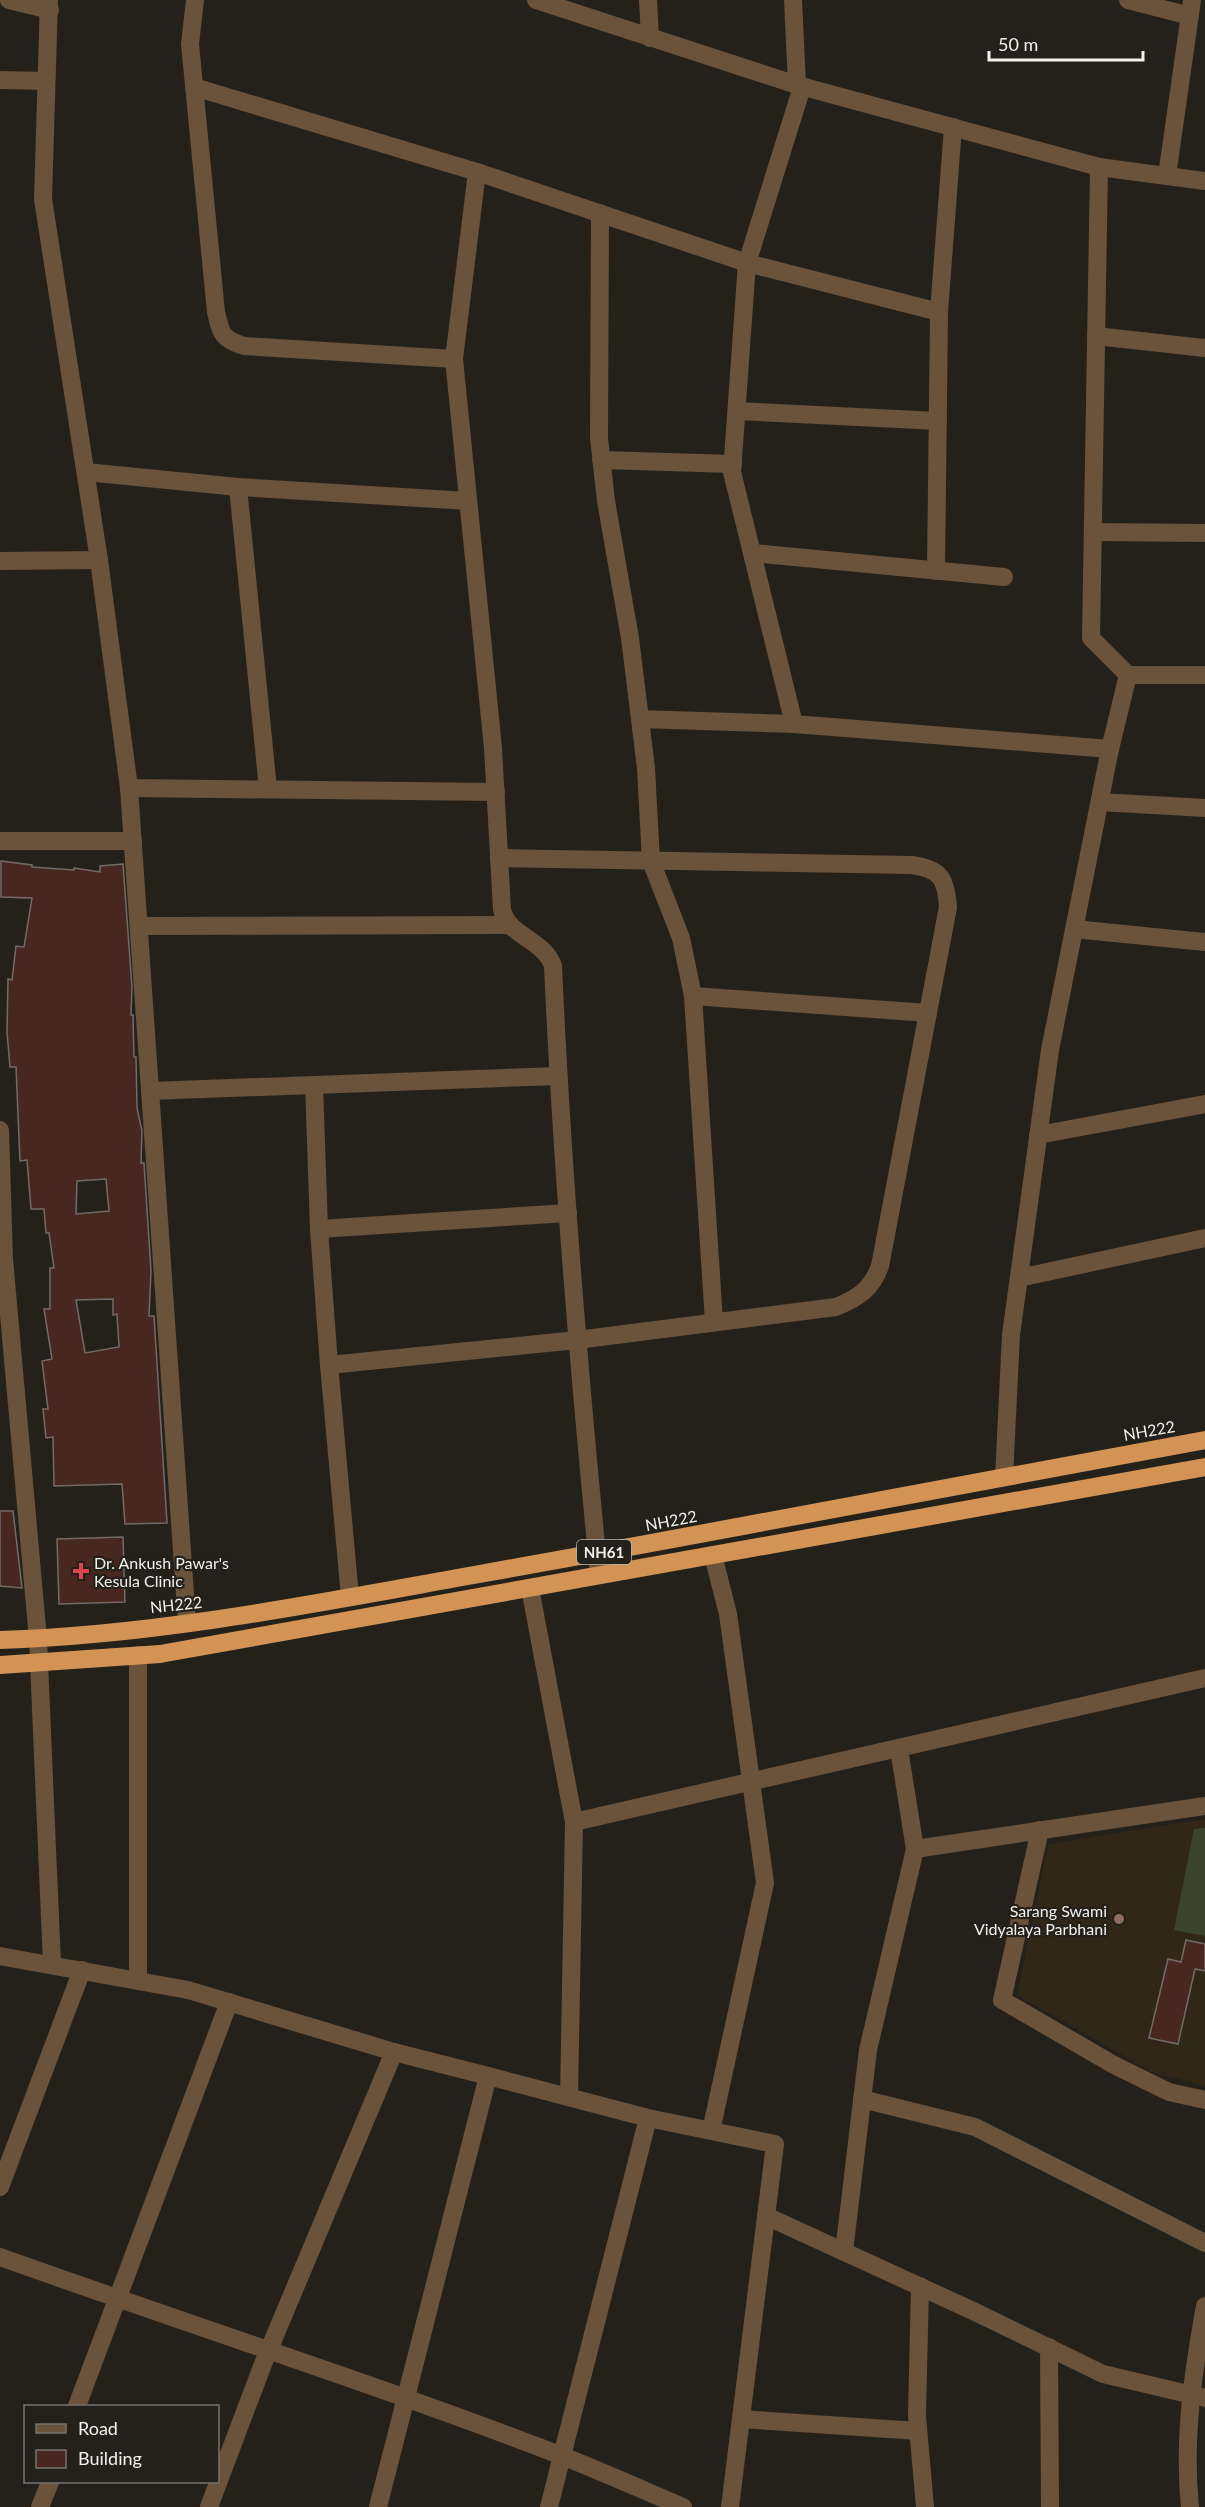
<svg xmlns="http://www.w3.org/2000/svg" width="1205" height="2507" viewBox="0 0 1205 2507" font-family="Lato,sans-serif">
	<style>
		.education { fill: #302717 }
		.green { fill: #3c452c }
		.building { fill: #472720; stroke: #746b69; stroke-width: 1.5; fill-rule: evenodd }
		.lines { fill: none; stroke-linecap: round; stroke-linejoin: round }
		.minor { stroke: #6b523a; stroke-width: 18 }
		.highway { stroke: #d29354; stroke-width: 18 }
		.health-dot { fill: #e0444e; stroke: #24211b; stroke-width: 2 }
		.education-dot { fill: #8d6e63; stroke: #24211b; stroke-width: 2 }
		.labels { text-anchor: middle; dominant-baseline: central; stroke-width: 4.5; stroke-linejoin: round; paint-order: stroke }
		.shield { fill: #24211b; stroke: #b4b3ad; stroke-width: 1.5 }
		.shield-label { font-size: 15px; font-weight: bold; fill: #f2f1ec }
		.street-label { font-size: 16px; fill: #f2f1ec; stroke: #24211b }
		.poi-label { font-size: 16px; fill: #f2f1ec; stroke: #24211b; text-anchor: start }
	</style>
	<rect width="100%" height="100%" fill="#24211b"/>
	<path class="education" d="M 1205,1819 L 1205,2086 L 1152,2072 L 1017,1995 L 1048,1844 Z"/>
	<path class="green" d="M 1205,1828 L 1205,1936 L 1174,1930 L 1194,1829 Z"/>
	<g class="building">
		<path d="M 1,861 L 32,865 L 32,867 L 74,870 L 74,868 L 100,872 L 100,866 L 123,864 L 132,987 L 131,1015 L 133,1015 L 134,1057 L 136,1057 L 137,1108 L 142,1131 L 141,1163 L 144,1163 L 151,1271 L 149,1316 L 154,1316 L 167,1523 L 125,1524 L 122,1484 L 54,1486 L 53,1437 L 46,1438 L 43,1409 L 48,1409 L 42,1361 L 52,1359 L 44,1309 L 50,1309 L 50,1268 L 54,1268 L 49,1233 L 46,1233 L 44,1209 L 31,1209 L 27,1160 L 20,1161 L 16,1067 L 10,1067 L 7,1032 L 8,979 L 12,980 L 16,946 L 24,947 L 32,898 L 1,897 ZM 106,1179 L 109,1211 L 76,1214 L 77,1181 ZM 113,1299 L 113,1315 L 117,1314 L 119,1347 L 85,1353 L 76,1300 Z"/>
		<path d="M 0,1511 L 13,1511 L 22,1588 L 0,1586 Z"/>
		<path d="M 123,1537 L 125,1602 L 59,1604 L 57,1539 Z"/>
		<path d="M 1186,1940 L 1205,1944 L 1205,1971 L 1195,1969 L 1178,2044 L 1149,2038 L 1168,1959 L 1181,1962 Z"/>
	</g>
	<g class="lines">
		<g class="minor">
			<path d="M 9,0 L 50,10"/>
			<path d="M 49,0 L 43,199 L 99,560 L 129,788 L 187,1623"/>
			<path d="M 195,0 L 190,44 L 216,312 C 221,334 222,339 244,346 L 454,359"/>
			<path d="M 536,0 L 797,85 L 1099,167 L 1205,181"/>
			<path d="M 648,0 L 650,38"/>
			<path d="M 793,0 L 797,85"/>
			<path d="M 1128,0 L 1190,16"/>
			<path d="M 0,80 L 46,81"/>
			<path d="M 194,87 L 477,172 L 747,263 L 939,312"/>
			<path d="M 802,87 L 747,263 L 732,472 L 794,724 L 1110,749"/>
			<path d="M 477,172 L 454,359 L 493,748 L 502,909 C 507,936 545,940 553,966 C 562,1170 579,1373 599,1575"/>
			<path d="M 1167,176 L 1192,0"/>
			<path d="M 600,213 L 599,438 L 606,501 L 630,638 L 646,768 L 651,861 L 681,938 L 693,996 L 714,1322"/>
			<path d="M 1096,336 L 1205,348"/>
			<path d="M 737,411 L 938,421"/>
			<path d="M 601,460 L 733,464"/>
			<path d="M 86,472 L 238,487 L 468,501"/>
			<path d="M 238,487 L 268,789"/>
			<path d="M 1093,532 L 1205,533"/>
			<path d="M 753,553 L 1004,577"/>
			<path d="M 0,561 L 99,560"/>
			<path d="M 936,571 L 939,312 L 953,127"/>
			<path d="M 1128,675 L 1205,675"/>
			<path d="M 640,719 L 794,724"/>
			<path d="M 129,788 L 496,792"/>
			<path d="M 1100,802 L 1205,808"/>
			<path d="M 0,841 L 133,841"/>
			<path d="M 139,926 L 509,925"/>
			<path d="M 1074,929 L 1205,942"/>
			<path d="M 693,996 L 928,1013"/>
			<path d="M 314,1085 L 319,1229 L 329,1365 L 350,1597"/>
			<path d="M 150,1091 L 558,1076"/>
			<path d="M 0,1130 L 4,1259 L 38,1639 L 52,1964"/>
			<path d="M 1038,1135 L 1205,1104"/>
			<path d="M 319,1229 L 568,1213"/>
			<path d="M 1019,1278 L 1205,1238"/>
			<path d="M 329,1365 L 577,1340 L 836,1307 C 858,1298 872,1289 880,1266 L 948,907 C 946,879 941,869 912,865 L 499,858"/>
			<path d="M 1004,1477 L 1011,1335 L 1050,1050 L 1110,749 L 1128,675 L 1091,638 L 1099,167"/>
			<path d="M 530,1588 L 574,1822 L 569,2097"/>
			<path d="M 138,1655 L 138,1981"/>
			<path d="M 574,1822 L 1205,1678"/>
			<path d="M 1040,1830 L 1002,2000 L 1114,2065 L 1169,2092 L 1205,2100"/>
			<path d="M 915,1849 L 1205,1806"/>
			<path d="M 0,1956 L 188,1990 L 394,2052 L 488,2076 L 648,2118 L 775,2144 L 730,2507"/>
			<path d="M 862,2099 L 975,2127 L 1205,2243"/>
			<path d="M 711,2131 L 765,1883 L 728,1614 L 713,1555"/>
			<path d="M 0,2187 L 82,1970"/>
			<path d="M 766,2216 L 971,2310 L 1103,2374 L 1205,2398"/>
			<path d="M 844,2252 L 868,2050 L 915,1849 L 899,1749"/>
			<path d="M 0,2257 C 187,2324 376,2384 562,2456 C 603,2472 643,2490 683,2507"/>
			<path d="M 920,2286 L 917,2416 L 925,2507"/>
			<path d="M 1049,2347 L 1050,2507"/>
			<path d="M 77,2406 L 229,2002"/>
			<path d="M 741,2419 L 918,2431"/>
			<path d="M 40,2507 L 50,2482"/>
			<path d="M 209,2507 L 263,2364 L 394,2052"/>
			<path d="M 378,2507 L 488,2076"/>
			<path d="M 549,2507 L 648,2118"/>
			<path d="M 1190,2507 C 1183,2440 1193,2372 1205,2306"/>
		</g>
		<g class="highway">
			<path d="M 0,1640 C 159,1635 318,1603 474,1575 C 718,1532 961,1484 1205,1440"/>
			<path d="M 0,1665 L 160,1654 L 1205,1467"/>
		</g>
	</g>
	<path class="health-dot" d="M78 1562h6v6h6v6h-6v6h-6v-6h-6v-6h6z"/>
	<circle class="education-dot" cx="1119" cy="1919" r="6"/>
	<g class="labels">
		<rect class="shield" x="577" y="1540" width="54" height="24" rx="4.5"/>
		<g class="shield-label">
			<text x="604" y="1552">NH61</text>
		</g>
		<g class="street-label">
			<text transform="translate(1149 1430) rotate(-10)">NH222</text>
			<text transform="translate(671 1520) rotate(-11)">NH222</text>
			<text transform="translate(176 1604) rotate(-6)">NH222</text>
		</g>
		<g class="poi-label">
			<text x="94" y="1562">Dr. Ankush Pawar's<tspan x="94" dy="18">Kesula Clinic</tspan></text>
			<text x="1107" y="1910" text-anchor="end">Sarang Swami<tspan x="1107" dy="18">Vidyalaya Parbhani</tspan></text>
		</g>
	</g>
	<rect x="24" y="2405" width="195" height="78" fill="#24211b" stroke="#76746f" stroke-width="1.5"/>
	<rect x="36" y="2424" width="30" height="9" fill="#6b523a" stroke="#76746f" stroke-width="1.5"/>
	<text x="78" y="2435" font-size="18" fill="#f2f1ec">Road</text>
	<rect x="36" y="2450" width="30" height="18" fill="#472720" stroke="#76746f" stroke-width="1.5"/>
	<text x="78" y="2465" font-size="18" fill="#f2f1ec">Building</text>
	<path d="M989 51v9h154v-9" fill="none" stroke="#f2f1ec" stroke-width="3"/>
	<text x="998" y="51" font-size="18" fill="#f2f1ec" stroke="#24211b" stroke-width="4.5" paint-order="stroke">50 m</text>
</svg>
